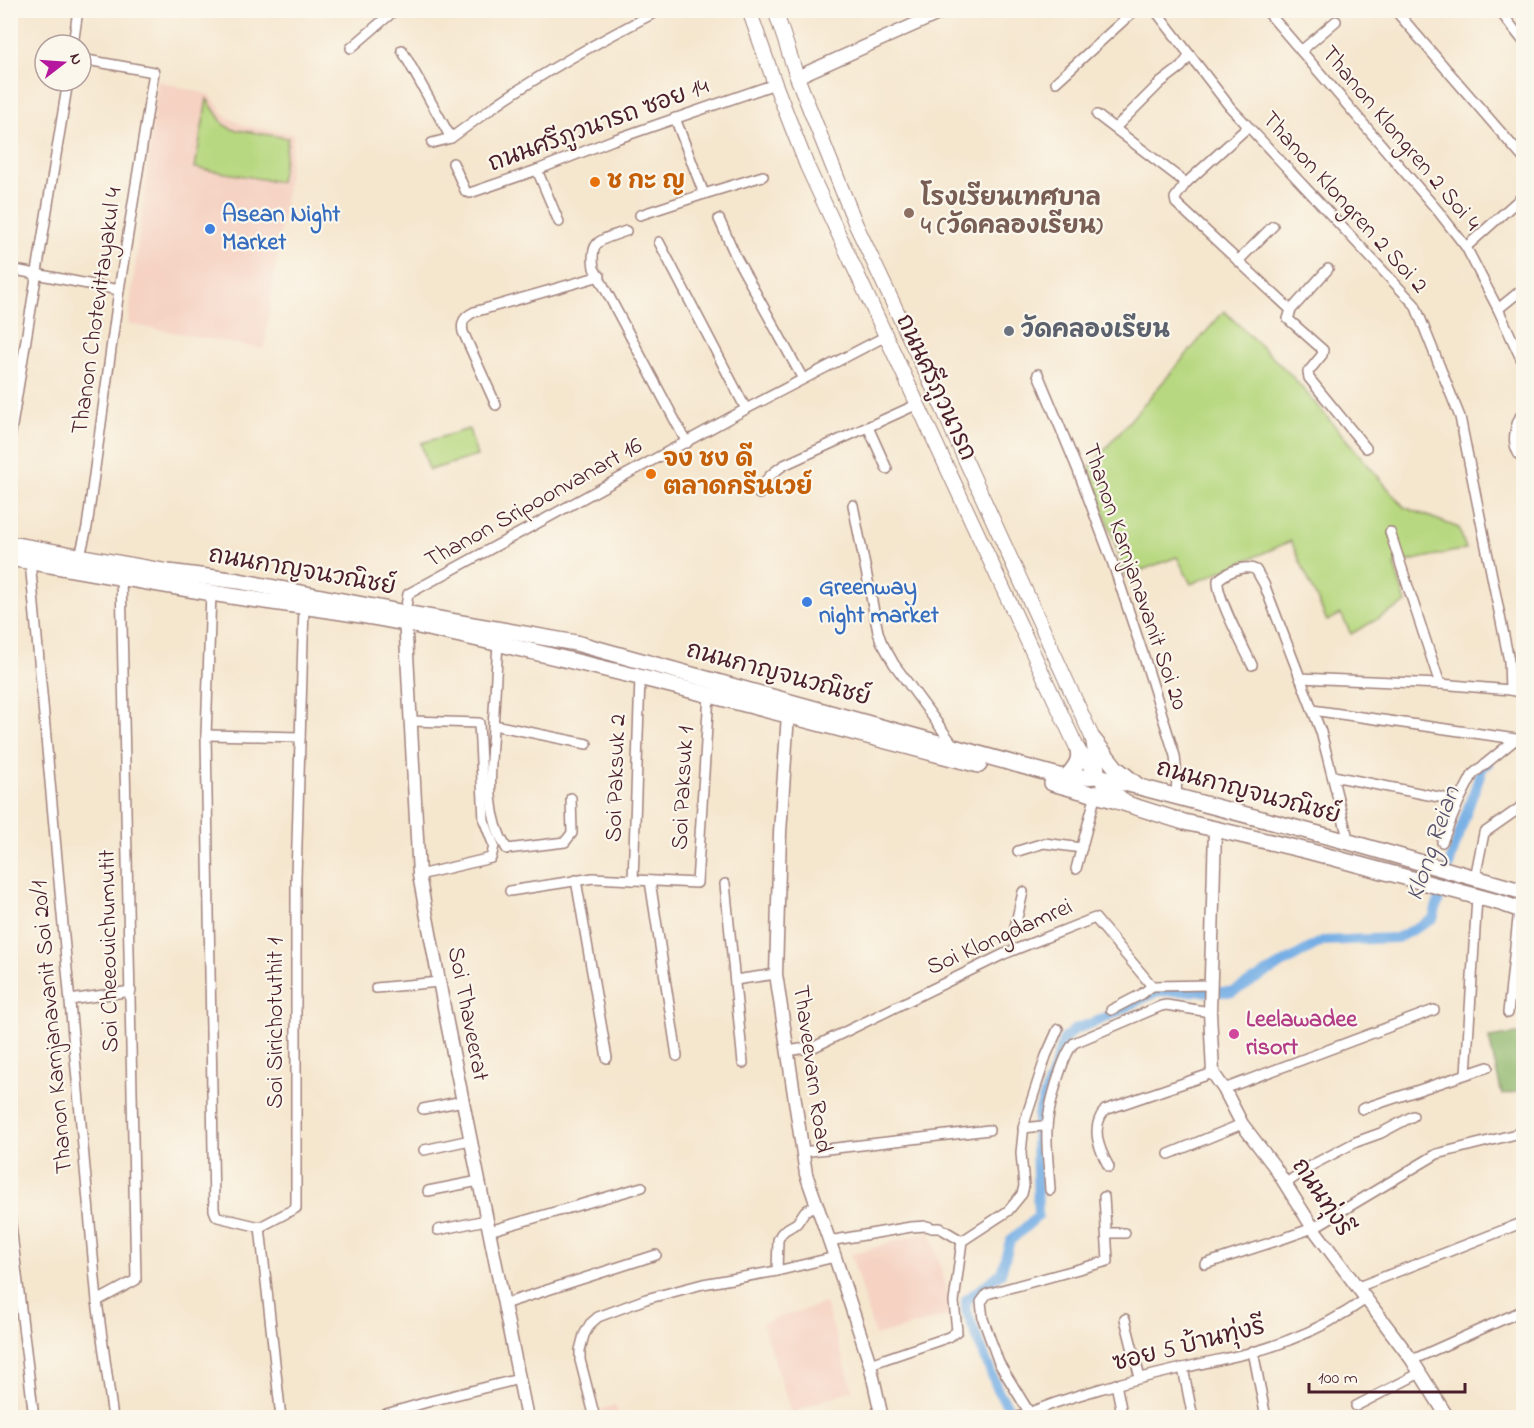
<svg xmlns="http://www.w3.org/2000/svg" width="1534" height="1428" viewBox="0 0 1534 1428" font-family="'Indie Flower','Playpen Sans Thai',sans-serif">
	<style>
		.built { fill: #f5d2c2 }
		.green { fill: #b7d880; stroke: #807c56; stroke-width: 1.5 }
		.forest { fill: #91b86e; stroke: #6e6c4c; stroke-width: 1.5 }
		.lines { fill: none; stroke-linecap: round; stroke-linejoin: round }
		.canal { stroke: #74aee5; stroke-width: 10 }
		.minor-casing { stroke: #a0827c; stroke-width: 12 }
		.tertiary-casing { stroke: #a0827c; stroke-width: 15 }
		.secondary-casing { stroke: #a0827c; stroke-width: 16 }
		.primary-casing { stroke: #a0827c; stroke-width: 18 }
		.minor { stroke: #fff; stroke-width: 9 }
		.tertiary { stroke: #fff; stroke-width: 12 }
		.secondary { stroke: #fff; stroke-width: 14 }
		.primary { stroke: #fff; stroke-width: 15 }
		.food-dot { fill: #e8710a; stroke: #fbf7ec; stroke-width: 2 }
		.education-dot { fill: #8d6e63; stroke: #fbf7ec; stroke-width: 2 }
		.shop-dot { fill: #3f7fe0; stroke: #fbf7ec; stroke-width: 2 }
		.worship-dot { fill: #6b7280; stroke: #fbf7ec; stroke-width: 2 }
		.hotel-dot { fill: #d1479c; stroke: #fbf7ec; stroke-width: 2 }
		.labels { text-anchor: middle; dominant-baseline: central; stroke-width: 4.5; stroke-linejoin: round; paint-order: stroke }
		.street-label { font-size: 24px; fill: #4a1f2b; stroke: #fbf7ec }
		.food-label { font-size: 24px; font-weight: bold; fill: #c56008; stroke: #fbf7ec; text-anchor: start }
		.education-label { font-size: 24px; font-weight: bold; fill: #785e54; stroke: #fbf7ec; text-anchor: start }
		.shop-label { font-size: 24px; font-weight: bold; fill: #366cbe; stroke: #fbf7ec; text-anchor: start }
		.worship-label { font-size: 24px; font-weight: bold; fill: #5b616d; stroke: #fbf7ec; text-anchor: start }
		.hotel-label { font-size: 24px; font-weight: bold; fill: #b23c85; stroke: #fbf7ec; text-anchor: start }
		.water-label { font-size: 26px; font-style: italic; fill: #59516c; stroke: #fbf7ec }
	</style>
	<rect width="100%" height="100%" fill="#fbf7ec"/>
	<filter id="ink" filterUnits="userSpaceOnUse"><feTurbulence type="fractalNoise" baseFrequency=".0167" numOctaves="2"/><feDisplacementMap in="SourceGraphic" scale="12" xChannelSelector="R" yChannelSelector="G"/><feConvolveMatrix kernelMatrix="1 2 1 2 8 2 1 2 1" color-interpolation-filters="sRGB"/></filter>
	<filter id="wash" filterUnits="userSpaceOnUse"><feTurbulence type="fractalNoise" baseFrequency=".008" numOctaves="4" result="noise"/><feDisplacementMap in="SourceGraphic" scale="24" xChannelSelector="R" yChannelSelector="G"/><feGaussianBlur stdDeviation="1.35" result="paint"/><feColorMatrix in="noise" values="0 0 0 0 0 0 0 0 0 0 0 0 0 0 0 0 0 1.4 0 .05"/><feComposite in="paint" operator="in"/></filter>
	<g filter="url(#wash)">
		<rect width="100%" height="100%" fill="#f5e6ce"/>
		<g class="built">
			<path d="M 158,81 L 210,95 L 227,117 L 246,126 L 294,134 L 264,349 L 128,324 Z"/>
			<path d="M 930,1231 L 954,1314 L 875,1336 L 851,1254 Z"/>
			<path d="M 825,1303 L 853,1389 L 791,1413 L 762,1323 Z"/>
			<path d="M 615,1405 L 619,1417 L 603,1417 L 601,1409 Z"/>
		</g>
		<g class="green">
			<path d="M 207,99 L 224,125 L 232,129 L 288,138 L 280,182 L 195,168 Z"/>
			<path d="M 1224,311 L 1292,376 L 1404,507 L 1459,528 L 1466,549 L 1394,564 L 1406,603 L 1351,634 L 1341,614 L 1327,621 L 1291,541 L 1191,584 L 1177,557 L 1126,576 L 1089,468 Z"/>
			<path d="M 469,429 L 477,456 L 429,470 L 421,443 Z"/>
		</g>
		<path class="forest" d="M 1523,1033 L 1523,1090 L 1502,1095 L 1489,1038 Z"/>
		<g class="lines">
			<g class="canal">
				<path d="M 1524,426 L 1520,437 L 1524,440"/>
				<path d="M 1016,1418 L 999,1393 L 966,1310 L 966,1300 L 1001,1273 L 1010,1241 L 1038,1216 L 1036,1142 L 1038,1115 L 1064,1039 L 1075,1029 L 1100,1020 L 1158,991 L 1233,992 L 1322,941 L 1397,938 L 1433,919 C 1448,867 1464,817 1483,767 L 1488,764"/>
			</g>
		</g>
	</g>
	<g filter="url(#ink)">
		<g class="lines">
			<g class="minor-casing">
				<g id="minor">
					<path d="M 1155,10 L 1230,107 L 1415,305 L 1460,417 L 1509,661 L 1510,690"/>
					<path d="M 1266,10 L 1438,211 L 1466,247 L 1498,309 L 1524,365"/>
					<path d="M 1395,10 L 1524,159"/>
					<path d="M 1499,10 L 1524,42"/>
					<path d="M 73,45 L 78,10"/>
					<path d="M 351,48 L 395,10"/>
					<path d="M 402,50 L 451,138 C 466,127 481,116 496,105 C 548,69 603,39 660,10"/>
					<path d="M 1301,51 L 1336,21"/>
					<path d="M 1056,82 L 1135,10"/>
					<path d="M 1097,115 L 1186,183"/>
					<path d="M 675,118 L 704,194"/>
					<path d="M 1248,127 L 1186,183 L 1175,198 L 1176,203 L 1291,310 L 1288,319 L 1323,350 L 1322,355 L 1308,372 L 1309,378 L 1366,448"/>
					<path d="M 1115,128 L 1160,83 L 1181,67 L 1190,55"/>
					<path d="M 432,143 L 451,138"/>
					<path d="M 453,163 L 465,190 L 466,192 L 470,193 L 537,170 L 613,140 L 775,84"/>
					<path d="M 537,170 L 559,222"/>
					<path d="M 640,215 L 704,194 L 763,176"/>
					<path d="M 719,219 L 737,259 L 803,379"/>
					<path d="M 626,231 C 603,240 589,238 594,268 L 687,443"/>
					<path d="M 659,242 L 746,409"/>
					<path d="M 1466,247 L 1524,195"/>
					<path d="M 1238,261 L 1273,226"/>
					<path d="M 10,269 L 119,290"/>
					<path d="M 1498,309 L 1524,288"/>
					<path d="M 1291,310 L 1328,269"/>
					<path d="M 1038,374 L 1077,468 L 1113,564 L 1144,657 L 1175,756 L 1177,776 L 1176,797"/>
					<path d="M 496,405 L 463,332 C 461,322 464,317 474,312 L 600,276"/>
					<path d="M 1524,410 C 1514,425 1509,447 1524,460"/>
					<path d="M 868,427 L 887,469"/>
					<path d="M 10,438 L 68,81"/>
					<path d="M 759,494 C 763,480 772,473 784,465 L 918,404"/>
					<path d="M 853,505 L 878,632 L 881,641 L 894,664 L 954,746"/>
					<path d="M 1390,532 L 1440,684"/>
					<path d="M 80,556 L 87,527 L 119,290 L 154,72 L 81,59"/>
					<path d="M 30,561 L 97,1301 L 113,1418"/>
					<path d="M 211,593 L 206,735 L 214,1210 L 216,1215 L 218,1217 L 260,1227"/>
					<path d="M 405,613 L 408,594 L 746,409 L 886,336"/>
					<path d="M 498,644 C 496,672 495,699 493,727 C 491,767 484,813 507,849 L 565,842 L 572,833 L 571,798"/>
					<path d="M 1252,665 C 1244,647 1216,597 1218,580 C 1227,572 1245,564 1256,570 L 1264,584 L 1321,732 L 1349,842"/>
					<path d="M 1300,678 L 1440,684 L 1510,690 L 1524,693"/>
					<path d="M 1312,710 L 1516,739 L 1473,774 L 1459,801 L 1442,842"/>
					<path d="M 411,721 L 479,723 L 484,820 L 494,846 L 491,858 L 419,875"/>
					<path d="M 494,725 L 587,744"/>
					<path d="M 206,735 L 300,737"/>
					<path d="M 1333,776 L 1459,801"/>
					<path d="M 1018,851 L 1044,843 L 1082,848"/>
					<path d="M 1076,869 L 1097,790"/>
					<path d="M 1475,878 L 1484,833 L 1524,805"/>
					<path d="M 576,880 L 607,1058"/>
					<path d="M 633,880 L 640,678"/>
					<path d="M 650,881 L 677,1056"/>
					<path d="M 725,884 L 743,1063"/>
					<path d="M 510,891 L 593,878 L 697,883 L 709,695"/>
					<path d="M 1015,927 L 1023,892"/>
					<path d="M 735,980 L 776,974"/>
					<path d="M 376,988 L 439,982"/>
					<path d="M 70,1000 L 131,991"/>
					<path d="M 1111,1010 L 1142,994 L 1152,986"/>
					<path d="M 1508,1013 L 1519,909"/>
					<path d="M 787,1051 L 814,1047 L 1004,954 L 1095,918 L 1152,986 L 1211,985"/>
					<path d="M 1466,1074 L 1477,897"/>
					<path d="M 1224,1089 L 1434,1010"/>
					<path d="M 423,1109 L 463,1101"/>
					<path d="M 1362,1109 L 1488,1067"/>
					<path d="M 1023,1128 L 1042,1126 L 1047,1127"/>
					<path d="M 424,1150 L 470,1140"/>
					<path d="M 802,1152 L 989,1130"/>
					<path d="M 1169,1154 L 1242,1124"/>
					<path d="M 1109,1167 C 1099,1149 1090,1128 1105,1110 L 1213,1073"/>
					<path d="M 1285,1184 L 1312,1165 L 1356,1142 L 1381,1133 L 1413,1116"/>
					<path d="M 1050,1190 C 1049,1170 1046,1148 1047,1128 C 1048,1109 1062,1056 1074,1043 L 1161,1006 L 1166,1005 L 1210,1012"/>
					<path d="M 428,1191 L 479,1181"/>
					<path d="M 10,1217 L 34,1418"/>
					<path d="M 260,1227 L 296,1208 L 296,877 L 304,606"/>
					<path d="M 260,1227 L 281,1418"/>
					<path d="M 438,1230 L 486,1220"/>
					<path d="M 489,1231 L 642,1187"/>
					<path d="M 1107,1233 L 1125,1233"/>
					<path d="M 829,1241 L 911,1227 L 927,1226 L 932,1228 L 940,1228 L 962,1241"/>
					<path d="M 1205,1264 L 1282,1239 L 1313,1228 L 1437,1154 L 1524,1132"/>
					<path d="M 777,1271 L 835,1257"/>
					<path d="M 1358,1287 L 1524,1222"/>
					<path d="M 97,1301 L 136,1280 L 121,577"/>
					<path d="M 504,1304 L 656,1255"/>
					<path d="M 1125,1319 L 1140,1378"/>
					<path d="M 1253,1351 L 1266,1418"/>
					<path d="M 1412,1360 L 1524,1310"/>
					<path d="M 870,1364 L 949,1337 L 957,1331 L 954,1302 L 962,1241 L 1008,1211 L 1022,1194 L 1024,1186 L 1021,1153 L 1024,1124 L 1046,1056 L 1058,1029"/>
					<path d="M 1183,1368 L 1193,1418"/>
					<path d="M 1116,1384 L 1123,1418"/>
					<path d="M 1356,1406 L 1420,1373"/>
					<path d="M 1029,1412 L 999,1363 L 983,1319 L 981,1302 L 987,1294 L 1108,1261 L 1104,1197"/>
					<path d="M 386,1414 L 431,1401 L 519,1379"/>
					<path d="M 595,1418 L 580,1360 L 580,1350 L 584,1335 L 590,1324 L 598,1317 L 646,1299 L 703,1284 L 777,1271 L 778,1240 L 781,1234 L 785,1230 L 797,1223 L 805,1211 L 817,1205"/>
					<path d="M 1016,1418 C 1070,1395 1127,1381 1183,1368 C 1218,1359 1256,1354 1289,1340 C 1316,1330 1343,1315 1366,1299"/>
				</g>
			</g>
			<g class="tertiary-casing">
				<g id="tertiary">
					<path d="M 797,77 L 947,10"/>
					<path d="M 405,617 L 419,875 L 447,1023 L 527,1418"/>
					<path d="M 788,714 L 780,833 L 776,974 L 806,1174 L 835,1257 L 870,1364 L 882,1418"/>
					<path d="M 1215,829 L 1210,1012 L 1213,1073 L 1224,1089 L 1242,1124 L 1274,1166 L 1313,1228 L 1412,1360 L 1448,1418"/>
				</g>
			</g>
			<g class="secondary-casing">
				<g id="secondary">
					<path d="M 749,10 L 775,84 L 807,166 L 1078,750 L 1109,789 L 1127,803"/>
					<path d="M 775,10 L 797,77 L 856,225 L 945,413 L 955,437 L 1093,739 L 1098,774"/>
				</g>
			</g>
			<g class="primary-casing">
				<g id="primary">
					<path d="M 10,544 L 168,572 L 239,581 L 405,613 L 576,643 L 1066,778 L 1098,776 L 1349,842 L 1524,892"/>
					<path d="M 10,558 C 78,570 144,582 212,593 C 277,604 343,610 409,624 C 600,664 789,716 979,765"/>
					<path d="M 1093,739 L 1116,768 L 1136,784"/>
					<path d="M 1066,778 C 1073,769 1081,762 1078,750"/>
					<path d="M 1052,783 L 1114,800 L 1184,822 L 1215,829 L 1308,851 L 1501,903 L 1524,911"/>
				</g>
			</g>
			<use href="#minor" class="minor"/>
			<use href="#tertiary" class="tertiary"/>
			<use href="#secondary" class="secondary"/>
			<use href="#primary" class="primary"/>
		</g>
	</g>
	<g class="food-dot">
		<circle cx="595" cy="182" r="6"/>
		<circle cx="651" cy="474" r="6"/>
	</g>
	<circle class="education-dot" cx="909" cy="213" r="6"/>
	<g class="shop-dot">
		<circle cx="210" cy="229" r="6"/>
		<circle cx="807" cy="602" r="6"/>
	</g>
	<circle class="worship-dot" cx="1009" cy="331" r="6"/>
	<circle class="hotel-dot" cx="1234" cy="1034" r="6"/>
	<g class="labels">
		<g class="street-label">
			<text transform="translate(599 126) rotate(-20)">ถนนศรีภูวนารถ ซอย 14</text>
			<text transform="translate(1400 139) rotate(50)">Thanon Klongren 2 Soi 4</text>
			<text transform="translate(1344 203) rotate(48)">Thanon Klongren 2 Soi 2</text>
			<text transform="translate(98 311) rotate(-82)">Thanon Chotevittayakul 4</text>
			<text transform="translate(935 388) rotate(65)">ถนนศรีภูวนารถ</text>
			<text transform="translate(534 504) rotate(-29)">Thanon Sripoonvanart 16</text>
			<text transform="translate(302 572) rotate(10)">ถนนกาญจนวณิชย์</text>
			<text transform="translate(1134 577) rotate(71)">Thanon Karnjanavanit Soi 20</text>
			<text transform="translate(778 675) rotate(15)">ถนนกาญจนวณิชย์</text>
			<text transform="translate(617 778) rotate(-88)">Soi Paksuk 2</text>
			<text transform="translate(684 788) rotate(-87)">Soi Paksuk 1</text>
			<text transform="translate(1248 793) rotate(15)">ถนนกาญจนวณิชย์</text>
			<text transform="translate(1000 938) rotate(-24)">Soi Klongdamrei</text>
			<text transform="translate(110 951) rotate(-91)">Soi Cheeouichumutit</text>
			<text transform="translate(467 1014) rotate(79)">Soi Thaveerat</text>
			<text transform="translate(276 1023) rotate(-90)">Soi Sirichotuthit 1</text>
			<text transform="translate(53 1027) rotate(-95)">Thanon Karnjanavanit Soi 20/1</text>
			<text transform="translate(811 1069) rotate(82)">Thaveevarn Road</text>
			<text transform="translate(1321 1198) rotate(56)">ถนนทุ่งรี</text>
			<text transform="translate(1189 1346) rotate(-14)">ซอย 5 บ้านทุ่งรี</text>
		</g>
		<g class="food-label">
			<text x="607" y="182">ช กะ ญ</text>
			<text x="663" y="460">จง ชง ดี<tspan x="663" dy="28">ตลาดกรีนเวย์</tspan></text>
		</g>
		<g class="education-label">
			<text x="921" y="199">โรงเรียนเทศบาล<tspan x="921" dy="28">4 (วัดคลองเรียน)</tspan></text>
		</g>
		<g class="shop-label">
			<text x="222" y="215">Asean Night<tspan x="222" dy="28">Market</tspan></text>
			<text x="819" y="588">Greenway<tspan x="819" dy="28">night market</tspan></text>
		</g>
		<g class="worship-label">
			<text x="1021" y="331">วัดคลองเรียน</text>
		</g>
		<g class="hotel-label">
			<text x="1246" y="1020">Leelawadee<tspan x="1246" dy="28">risort</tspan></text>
		</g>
		<g class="water-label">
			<text transform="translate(1434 844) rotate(-71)">Klong Reian</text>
		</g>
	</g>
	<rect width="1534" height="1428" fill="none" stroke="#fbf7ec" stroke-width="36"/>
	<g transform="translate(63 63) rotate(73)"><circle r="28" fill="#fbf7ec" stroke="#b4a19f" stroke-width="1.5"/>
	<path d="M0-4.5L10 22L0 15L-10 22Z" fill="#b5179e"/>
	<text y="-9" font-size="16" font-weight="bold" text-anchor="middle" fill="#4a1f2b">N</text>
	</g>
	<path d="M1309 1383v9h156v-9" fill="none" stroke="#4a1f2b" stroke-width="3"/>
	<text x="1318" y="1383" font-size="18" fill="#4a1f2b" stroke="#fbf7ec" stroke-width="4.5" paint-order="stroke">100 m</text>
</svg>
